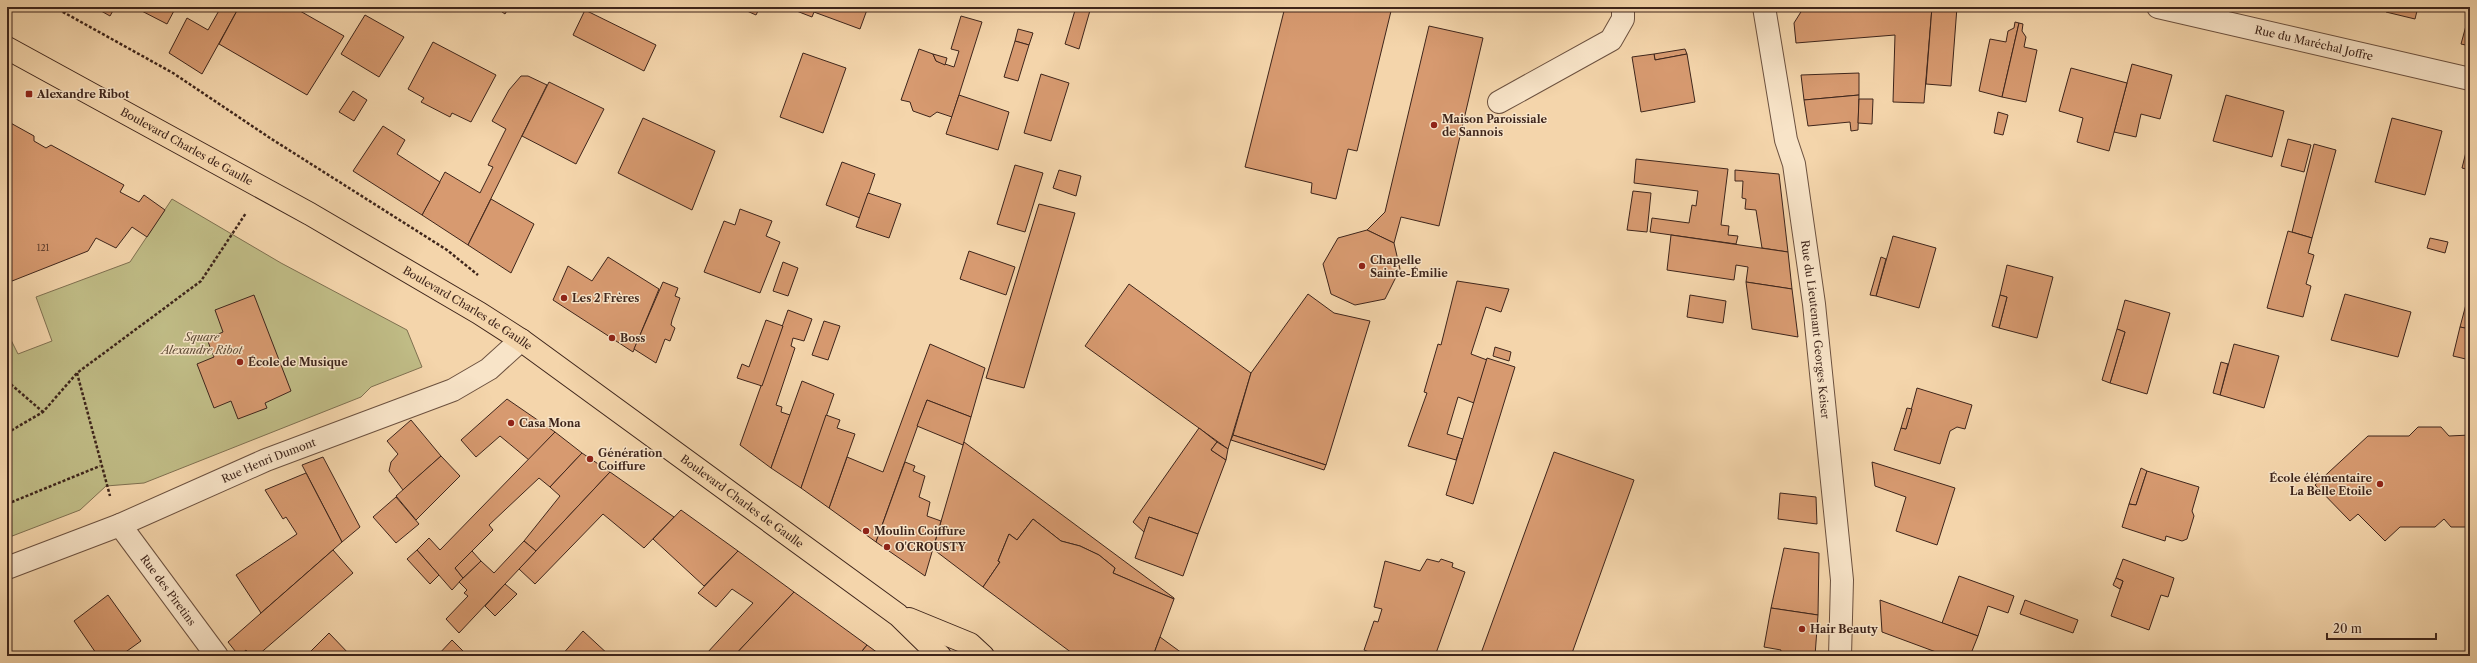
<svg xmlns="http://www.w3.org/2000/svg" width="2477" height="663" viewBox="0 0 2477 663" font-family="'Libre Caslon Text',serif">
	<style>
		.green { fill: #c0bc86; stroke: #7f7050 }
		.building { fill: #d79a70; stroke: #3e251b }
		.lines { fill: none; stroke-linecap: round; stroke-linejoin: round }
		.minor-casing { stroke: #6c513f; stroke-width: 24 }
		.major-casing { stroke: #3e251b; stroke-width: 24 }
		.path { stroke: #3e251b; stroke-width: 2.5; stroke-dasharray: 3 2; stroke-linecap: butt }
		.minor { stroke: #f8e4c8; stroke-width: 22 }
		.major { stroke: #f4d5ab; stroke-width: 22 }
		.poi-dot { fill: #8f2418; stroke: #f8e4c8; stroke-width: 1.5 }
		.labels { text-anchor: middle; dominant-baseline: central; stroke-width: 3; stroke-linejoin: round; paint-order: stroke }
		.number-label { font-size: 9px; fill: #644230 }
		.street-label { font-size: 11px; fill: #3e251b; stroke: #f8e4c8 }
		.poi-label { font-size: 11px; font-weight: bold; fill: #3e251b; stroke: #f8e4c8; text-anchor: start }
		.park-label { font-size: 11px; font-style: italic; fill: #5e4b36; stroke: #f8e4c8 }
	</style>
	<rect width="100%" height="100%" fill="#f4d5ab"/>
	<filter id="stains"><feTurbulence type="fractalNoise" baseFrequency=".005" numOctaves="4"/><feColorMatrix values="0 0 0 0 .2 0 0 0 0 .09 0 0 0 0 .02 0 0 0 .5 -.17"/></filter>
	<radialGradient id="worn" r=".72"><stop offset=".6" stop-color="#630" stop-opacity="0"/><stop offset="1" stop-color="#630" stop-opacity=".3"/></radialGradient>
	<path class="green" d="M 172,199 L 281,263 L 407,330 L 422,367 L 371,387 L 361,397 L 144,483 L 106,486 L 80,510 L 7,538 L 7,332 L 18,354 L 52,341 L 36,297 L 130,262 Z"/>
	<g class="building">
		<path d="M 94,7 L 115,7 L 110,16 Z"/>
		<path d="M 134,7 L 176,7 L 167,24 Z"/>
		<path d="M 221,7 L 239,7 L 202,74 L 169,53 L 187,18 L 208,30 Z"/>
		<path d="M 239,7 L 293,7 L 344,36 L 307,95 L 219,44 Z"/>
		<path d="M 495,7 L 509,7 L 505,14 Z"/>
		<path d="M 738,7 L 760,7 L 756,15 Z"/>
		<path d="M 795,7 L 868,7 L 860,29 L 814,12 L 812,17 L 794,10 Z"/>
		<path d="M 1076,7 L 1091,7 L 1079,49 L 1065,44 Z"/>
		<path d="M 1285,7 L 1392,7 L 1357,151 L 1348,149 L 1336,199 L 1311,193 L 1312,183 L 1245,167 Z"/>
		<path d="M 1804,7 L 1932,7 L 1924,103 L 1893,102 L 1895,35 L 1796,43 L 1794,23 Z"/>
		<path d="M 1932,7 L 1957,7 L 1951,86 L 1926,84 Z"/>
		<path d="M 2387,7 L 2418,7 L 2415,19 L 2386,12 Z"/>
		<path d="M 585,10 L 656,45 L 644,71 L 573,35 Z"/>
		<path d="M 2470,11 L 2470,46 L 2461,44 Z"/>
		<path d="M 365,15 L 404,37 L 379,77 L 341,54 Z"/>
		<path d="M 961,16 L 982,22 L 952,117 L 937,112 L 930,117 L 913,111 L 910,102 L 901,100 L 919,49 L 933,54 L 936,61 L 954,67 L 959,51 L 951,49 Z"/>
		<path d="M 2015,22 L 2019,23 L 2002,97 L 1979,91 L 1990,39 L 2006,42 L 2008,31 L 2014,28 Z"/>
		<path d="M 2019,23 L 2023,24 L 2022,31 L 2026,37 L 2024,47 L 2037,50 L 2026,102 L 2002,97 Z"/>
		<path d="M 1429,26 L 1483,38 L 1439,226 L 1401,217 L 1394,243 L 1367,230 L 1385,212 Z"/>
		<path d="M 1018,29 L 1033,33 L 1029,45 L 1015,41 Z"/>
		<path d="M 1015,41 L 1029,45 L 1018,81 L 1004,77 Z"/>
		<path d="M 433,42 L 496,75 L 471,122 L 452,113 L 450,117 L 421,102 L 424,98 L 408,89 Z"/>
		<path d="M 1685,49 L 1687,54 L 1655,60 L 1654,54 Z"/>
		<path d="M 803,53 L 846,68 L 823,133 L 780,117 Z"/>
		<path d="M 933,54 L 947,58 L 945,65 L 936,61 Z"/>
		<path d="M 1654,54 L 1655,60 L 1687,54 L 1695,102 L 1641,112 L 1632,57 Z"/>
		<path d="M 2132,64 L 2172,75 L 2160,119 L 2141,114 L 2136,137 L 2114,132 Z"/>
		<path d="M 2071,68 L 2127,83 L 2109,151 L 2077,142 L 2083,118 L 2059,111 Z"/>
		<path d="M 1859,73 L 1859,95 L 1804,100 L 1801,75 Z"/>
		<path d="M 1041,74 L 1069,83 L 1051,141 L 1024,133 Z"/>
		<path d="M 521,76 L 528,76 L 547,85 L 468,245 L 422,215 L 445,172 L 480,193 L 493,167 L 488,165 L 506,129 L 492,121 L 509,90 Z"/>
		<path d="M 549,82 L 604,109 L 576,164 L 522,136 Z"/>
		<path d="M 353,91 L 367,100 L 354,121 L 339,112 Z"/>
		<path d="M 959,95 L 1009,112 L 998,150 L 946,134 Z"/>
		<path d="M 1859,95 L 1858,130 L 1851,131 L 1850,122 L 1808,126 L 1804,100 Z"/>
		<path d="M 2226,95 L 2284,111 L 2272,157 L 2213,141 Z"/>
		<path d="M 1859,99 L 1873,99 L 1872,124 L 1858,123 Z"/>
		<path d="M 1998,112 L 2008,115 L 2003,135 L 1994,133 Z"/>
		<path d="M 643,118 L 715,151 L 692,210 L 618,173 Z"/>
		<path d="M 2392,118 L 2442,131 L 2425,195 L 2375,182 Z"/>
		<path d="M 7,121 L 34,136 L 34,141 L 46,148 L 51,145 L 124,185 L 120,192 L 139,202 L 144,195 L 165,210 L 147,237 L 132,227 L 116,248 L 96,238 L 88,251 L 7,283 Z"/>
		<path d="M 383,126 L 405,140 L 397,154 L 440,182 L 422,215 L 353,171 Z"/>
		<path d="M 2470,136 L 2470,170 L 2462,168 Z"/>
		<path d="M 2288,139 L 2311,145 L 2304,172 L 2281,166 Z"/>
		<path d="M 2314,144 L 2336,150 L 2312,238 L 2292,232 Z"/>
		<path d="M 1636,159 L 1728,169 L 1721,225 L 1729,226 L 1728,235 L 1738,236 L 1736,244 L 1650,232 L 1652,218 L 1689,223 L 1692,205 L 1696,206 L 1698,191 L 1634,183 Z"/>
		<path d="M 842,162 L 875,174 L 860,218 L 826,205 Z"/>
		<path d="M 1015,165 L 1043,173 L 1025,232 L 997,224 Z"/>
		<path d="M 1059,170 L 1081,176 L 1076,196 L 1053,188 Z"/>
		<path d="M 1735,170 L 1779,174 L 1788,252 L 1762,248 L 1756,210 L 1745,209 L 1746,199 L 1742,198 L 1743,181 L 1735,181 Z"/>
		<path d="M 1633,191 L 1651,193 L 1647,232 L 1627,230 Z"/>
		<path d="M 868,193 L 901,204 L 889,238 L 856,227 Z"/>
		<path d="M 491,199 L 534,224 L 511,273 L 468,245 Z"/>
		<path d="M 1039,204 L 1075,213 L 1024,388 L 986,378 Z"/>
		<path d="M 740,209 L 772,221 L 766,236 L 780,242 L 760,293 L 704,272 L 724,221 L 735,225 Z"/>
		<path d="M 1367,230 L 1394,243 L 1400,269 L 1385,299 L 1355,305 L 1331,294 L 1323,264 L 1338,238 Z"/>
		<path d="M 2288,231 L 2312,238 L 2308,253 L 2314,255 L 2306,284 L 2311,286 L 2303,317 L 2267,308 Z"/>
		<path d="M 1671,235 L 1788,252 L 1792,289 L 1746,282 L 1748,267 L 1736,265 L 1734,280 L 1667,270 Z"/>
		<path d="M 1893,236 L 1936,248 L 1919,308 L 1876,296 Z"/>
		<path d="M 2430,238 L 2448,242 L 2445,253 L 2427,248 Z"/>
		<path d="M 969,251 L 1015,267 L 1006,295 L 960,279 Z"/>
		<path d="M 608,257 L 659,289 L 633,352 L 553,300 L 568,266 L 592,281 Z"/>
		<path d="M 1881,257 L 1886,259 L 1876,296 L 1870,295 Z"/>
		<path d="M 783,262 L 798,268 L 788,296 L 773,291 Z"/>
		<path d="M 2007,265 L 2053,277 L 2037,338 L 1999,328 L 2007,297 L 2000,295 Z"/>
		<path d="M 1457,281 L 1509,289 L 1501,312 L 1486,307 L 1471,354 L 1487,360 L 1474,403 L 1458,397 L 1447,434 L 1463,439 L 1456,460 L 1408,446 L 1427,393 L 1424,392 L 1438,344 L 1441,345 Z"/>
		<path d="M 663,282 L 678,288 L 675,296 L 680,298 L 672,320 L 671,325 L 675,328 L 670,341 L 665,339 L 656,363 L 634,349 Z"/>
		<path d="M 1746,282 L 1792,289 L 1798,337 L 1752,329 Z"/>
		<path d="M 1129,284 L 1251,373 L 1228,449 L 1085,346 Z"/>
		<path d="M 2469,293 L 2470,294 L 2470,329 L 2460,327 Z"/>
		<path d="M 1308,294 L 1334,313 L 1370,321 L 1326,465 L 1233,435 L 1251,373 Z"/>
		<path d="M 2345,294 L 2411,312 L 2398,357 L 2331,340 Z"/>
		<path d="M 254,295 L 291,391 L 265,403 L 267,408 L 238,419 L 231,401 L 214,408 L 197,364 L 214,357 L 207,339 L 223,332 L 215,310 Z"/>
		<path d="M 1690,295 L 1726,301 L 1723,323 L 1687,317 Z"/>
		<path d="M 2000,295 L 2007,297 L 1999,328 L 1992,326 Z"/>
		<path d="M 2125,300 L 2170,313 L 2147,394 L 2110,383 L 2125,332 L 2117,329 Z"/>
		<path d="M 788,310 L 812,319 L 804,341 L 793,338 L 791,346 L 795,348 L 776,405 L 782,407 L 781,412 L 790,415 L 771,468 L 740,445 Z"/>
		<path d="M 766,320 L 783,326 L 762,386 L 737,378 L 742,364 L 749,367 Z"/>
		<path d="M 824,321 L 840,326 L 828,360 L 812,355 Z"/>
		<path d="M 2460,327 L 2470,329 L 2470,360 L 2453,356 Z"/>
		<path d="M 2117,329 L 2125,332 L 2110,383 L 2102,380 Z"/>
		<path d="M 930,344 L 985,368 L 971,417 L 927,400 L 876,542 L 829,508 L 847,457 L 883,472 Z"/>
		<path d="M 2234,344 L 2279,356 L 2264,408 L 2220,395 Z"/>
		<path d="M 1495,347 L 1511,352 L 1509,361 L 1493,356 Z"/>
		<path d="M 1487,358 L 1515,367 L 1473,504 L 1446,495 Z"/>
		<path d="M 2221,362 L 2228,364 L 2220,395 L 2213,393 Z"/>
		<path d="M 802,381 L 834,394 L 801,488 L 771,468 Z"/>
		<path d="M 1917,388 L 1972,405 L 1965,429 L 1957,427 L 1950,431 L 1940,464 L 1894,450 L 1901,428 L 1906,429 Z"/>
		<path d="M 507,399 L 555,432 L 529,460 L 500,436 L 476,457 L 461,440 Z"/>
		<path d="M 927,400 L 971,417 L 963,445 L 917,426 Z"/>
		<path d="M 1907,408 L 1912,409 L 1906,429 L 1901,428 Z"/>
		<path d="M 826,415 L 840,420 L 837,428 L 855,434 L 829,508 L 801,488 Z"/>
		<path d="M 411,420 L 441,456 L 403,490 L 389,471 L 391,462 L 398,454 L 387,441 Z"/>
		<path d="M 2418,427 L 2441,427 L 2449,436 L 2470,435 L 2470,527 L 2451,527 L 2444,519 L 2435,527 L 2400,527 L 2385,541 L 2358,514 L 2350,521 L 2315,485 L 2368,436 L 2409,436 Z"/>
		<path d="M 1199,428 L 1217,442 L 1211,450 L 1226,460 L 1198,534 L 1149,517 L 1144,532 L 1133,522 Z"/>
		<path d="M 555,432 L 582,453 L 550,487 L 539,478 L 489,525 L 493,530 L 455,568 L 463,578 L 452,590 L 417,550 L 429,538 L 440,550 Z"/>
		<path d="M 1233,435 L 1326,465 L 1324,470 L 1231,440 Z"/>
		<path d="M 964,442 L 1174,598 L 1174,599 L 1113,573 L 1115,568 L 1099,555 L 1080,546 L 1061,541 L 1033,519 L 1017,540 L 1009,534 L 998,561 L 1000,562 L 983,587 L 933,549 Z"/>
		<path d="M 1217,442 L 1228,449 L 1226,460 L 1211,450 Z"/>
		<path d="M 1554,452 L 1634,480 L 1571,656 L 1480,656 Z"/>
		<path d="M 582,453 L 610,472 L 536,551 L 524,541 L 560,496 L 550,487 Z"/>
		<path d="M 441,456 L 460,476 L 416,520 L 396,496 Z"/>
		<path d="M 323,457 L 360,527 L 342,542 L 302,465 Z"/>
		<path d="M 905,462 L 915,466 L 913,471 L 925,476 L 919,497 L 930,502 L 927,516 L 941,521 L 925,576 L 876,542 Z"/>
		<path d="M 1872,462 L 1955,488 L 1937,545 L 1896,531 L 1906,497 L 1875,486 Z"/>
		<path d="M 2141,468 L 2147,471 L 2136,505 L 2129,504 Z"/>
		<path d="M 2147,471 L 2199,487 L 2192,511 L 2194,516 L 2187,539 L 2182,541 L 2166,536 L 2165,541 L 2122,527 L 2129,504 L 2136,505 Z"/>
		<path d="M 610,472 L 674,517 L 644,548 L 603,514 L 535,584 L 519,569 Z"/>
		<path d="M 306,473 L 342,542 L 261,613 L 236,575 L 297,534 L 286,517 L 283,519 L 265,490 Z"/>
		<path d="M 1780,493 L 1816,497 L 1817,524 L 1778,519 Z"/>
		<path d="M 396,497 L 419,524 L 396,543 L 373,517 Z"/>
		<path d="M 681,510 L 738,551 L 704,586 L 653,539 Z"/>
		<path d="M 1149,517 L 1198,534 L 1183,576 L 1135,558 Z"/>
		<path d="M 1033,519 L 1061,541 L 1080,546 L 1099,555 L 1115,568 L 1113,573 L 1174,599 L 1153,656 L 1076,656 L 983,587 L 1000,562 L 998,561 L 1009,534 L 1017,540 Z"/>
		<path d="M 524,541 L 536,551 L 459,633 L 446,619 L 468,596 L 464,593 L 467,590 L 459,582 L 481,561 L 494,573 Z"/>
		<path d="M 1784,548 L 1819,553 L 1818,615 L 1771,608 Z"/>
		<path d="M 333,550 L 353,573 L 257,656 L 251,656 L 246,650 L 239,656 L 228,642 Z"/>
		<path d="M 417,550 L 439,575 L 430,584 L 407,559 Z"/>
		<path d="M 472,551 L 481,561 L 463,578 L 455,568 Z"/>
		<path d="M 738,551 L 794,592 L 734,656 L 710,656 L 707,653 L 753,603 L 732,589 L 716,607 L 698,593 Z"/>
		<path d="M 1427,559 L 1439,562 L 1441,559 L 1453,563 L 1452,567 L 1465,572 L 1435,656 L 1373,656 L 1374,654 L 1364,650 L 1374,621 L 1378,622 L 1382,609 L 1374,607 L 1385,561 L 1420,571 Z"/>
		<path d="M 2123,559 L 2174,578 L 2168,597 L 2161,595 L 2149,630 L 2111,616 L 2123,581 L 2116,578 Z"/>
		<path d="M 1959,576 L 2014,596 L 2008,613 L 1988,606 L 1978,636 L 1942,623 Z"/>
		<path d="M 2116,578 L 2123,581 L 2120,589 L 2113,585 Z"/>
		<path d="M 505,584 L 517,594 L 495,616 L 485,606 Z"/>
		<path d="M 794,592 L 834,621 L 867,645 L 858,656 L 734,656 Z"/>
		<path d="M 108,595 L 141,641 L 120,656 L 98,656 L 74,621 Z"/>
		<path d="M 1880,600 L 1978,636 L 1970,656 L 1935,656 L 1936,652 L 1882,632 Z"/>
		<path d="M 2025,600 L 2078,620 L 2073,633 L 2020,614 Z"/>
		<path d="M 1771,608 L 1818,615 L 1815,656 L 1780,656 L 1781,650 L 1764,647 Z"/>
		<path d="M 583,631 L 610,656 L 561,656 Z"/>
		<path d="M 329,633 L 351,656 L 306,656 Z"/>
		<path d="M 1160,637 L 1186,656 L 1153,656 Z"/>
		<path d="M 452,640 L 468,656 L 437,656 Z"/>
		<path d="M 867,645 L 882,656 L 858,656 Z"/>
	</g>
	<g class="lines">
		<g class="minor-casing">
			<g id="minor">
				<path id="s1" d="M 1764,7 L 1786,140 L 1794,164 L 1814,304 L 1842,580 L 1840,656"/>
				<path id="s2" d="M 2158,7 L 2470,79"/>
				<path d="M 1499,102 L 1611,40 L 1623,19 L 1623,7"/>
				<path id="s3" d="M 120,525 L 217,656"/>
				<path id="s4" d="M 7,568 L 120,525 L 266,460 L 453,390 L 489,369 L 521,340"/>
			</g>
		</g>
		<g class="major-casing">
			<g id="major">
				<path id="s5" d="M 7,48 L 310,214 L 479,313 L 521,340 L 898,615 L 940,656"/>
				<path d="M 909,619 L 970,644 L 983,656"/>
			</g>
		</g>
		<g class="path">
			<path d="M 54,7 L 173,73 L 270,138 L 447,250 L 478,275"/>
			<path d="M 77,373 L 110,496"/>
			<path d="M 7,381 L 43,412"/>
			<path d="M 7,433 L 43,412 L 77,373 L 201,281 L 246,213"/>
			<path d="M 7,504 L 100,466"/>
		</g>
		<use href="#minor" class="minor"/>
		<use href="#major" class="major"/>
	</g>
	<g class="poi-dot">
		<rect x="25" y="90" width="8" height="8" rx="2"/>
		<circle cx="1434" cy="125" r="4"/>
		<circle cx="1362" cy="266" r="4"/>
		<circle cx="564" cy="298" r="4"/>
		<circle cx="612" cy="338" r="4"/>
		<circle cx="240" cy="362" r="4"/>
		<circle cx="511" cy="423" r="4"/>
		<circle cx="590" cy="459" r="4"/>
		<circle cx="2380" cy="484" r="4"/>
		<circle cx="866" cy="531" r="4"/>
		<circle cx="887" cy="547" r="4"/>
		<circle cx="1802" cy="629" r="4"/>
	</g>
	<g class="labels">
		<g class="number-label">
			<text x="43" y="247">121</text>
		</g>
		<g class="street-label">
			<text stroke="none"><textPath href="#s2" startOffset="160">Rue du Maréchal Joffre</textPath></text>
			<text stroke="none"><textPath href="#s5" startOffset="205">Boulevard Charles de Gaulle</textPath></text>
			<text stroke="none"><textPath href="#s5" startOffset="529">Boulevard Charles de Gaulle</textPath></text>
			<text stroke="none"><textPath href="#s1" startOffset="327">Rue du Lieutenant Georges Keiser</textPath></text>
			<text stroke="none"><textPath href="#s4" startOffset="283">Rue Henri Dumont</textPath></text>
			<text stroke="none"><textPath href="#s5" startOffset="865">Boulevard Charles de Gaulle</textPath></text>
			<text stroke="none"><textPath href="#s3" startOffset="81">Rue des Piretins</textPath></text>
		</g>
		<g class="poi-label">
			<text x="37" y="94">Alexandre Ribot</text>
			<text x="1442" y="119">Maison Paroissiale<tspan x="1442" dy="13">de Sannois</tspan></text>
			<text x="1370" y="260">Chapelle<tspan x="1370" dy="13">Sainte-Émilie</tspan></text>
			<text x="572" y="298">Les 2 Frères</text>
			<text x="620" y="338">Boss</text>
			<text x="248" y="362">École de Musique</text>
			<text x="519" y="423">Casa Mona</text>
			<text x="598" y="453">Génération<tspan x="598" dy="13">Coiffure</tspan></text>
			<text x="2372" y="478" text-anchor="end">École élémentaire<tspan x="2372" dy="13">La Belle Etoile</tspan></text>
			<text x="874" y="531">Moulin Coiffure</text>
			<text x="895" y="547">O'CROUSTY</text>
			<text x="1810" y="629">Hair Beauty</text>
		</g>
		<g class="park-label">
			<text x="202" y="337">Square<tspan x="202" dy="13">Alexandre Ribot</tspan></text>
		</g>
	</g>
	<rect width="2477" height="663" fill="none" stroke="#f4d5ab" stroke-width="24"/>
	<rect x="8" y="8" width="2461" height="647" fill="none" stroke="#3e251b" stroke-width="2"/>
	<rect x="12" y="12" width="2453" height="639" fill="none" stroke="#3e251b"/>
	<path d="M2327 633v6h109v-6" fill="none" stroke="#3e251b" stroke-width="2"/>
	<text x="2333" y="633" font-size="12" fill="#3e251b" stroke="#f8e4c8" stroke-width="3" paint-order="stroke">20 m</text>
	<rect width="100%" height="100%" filter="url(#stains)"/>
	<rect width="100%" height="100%" fill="url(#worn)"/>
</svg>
